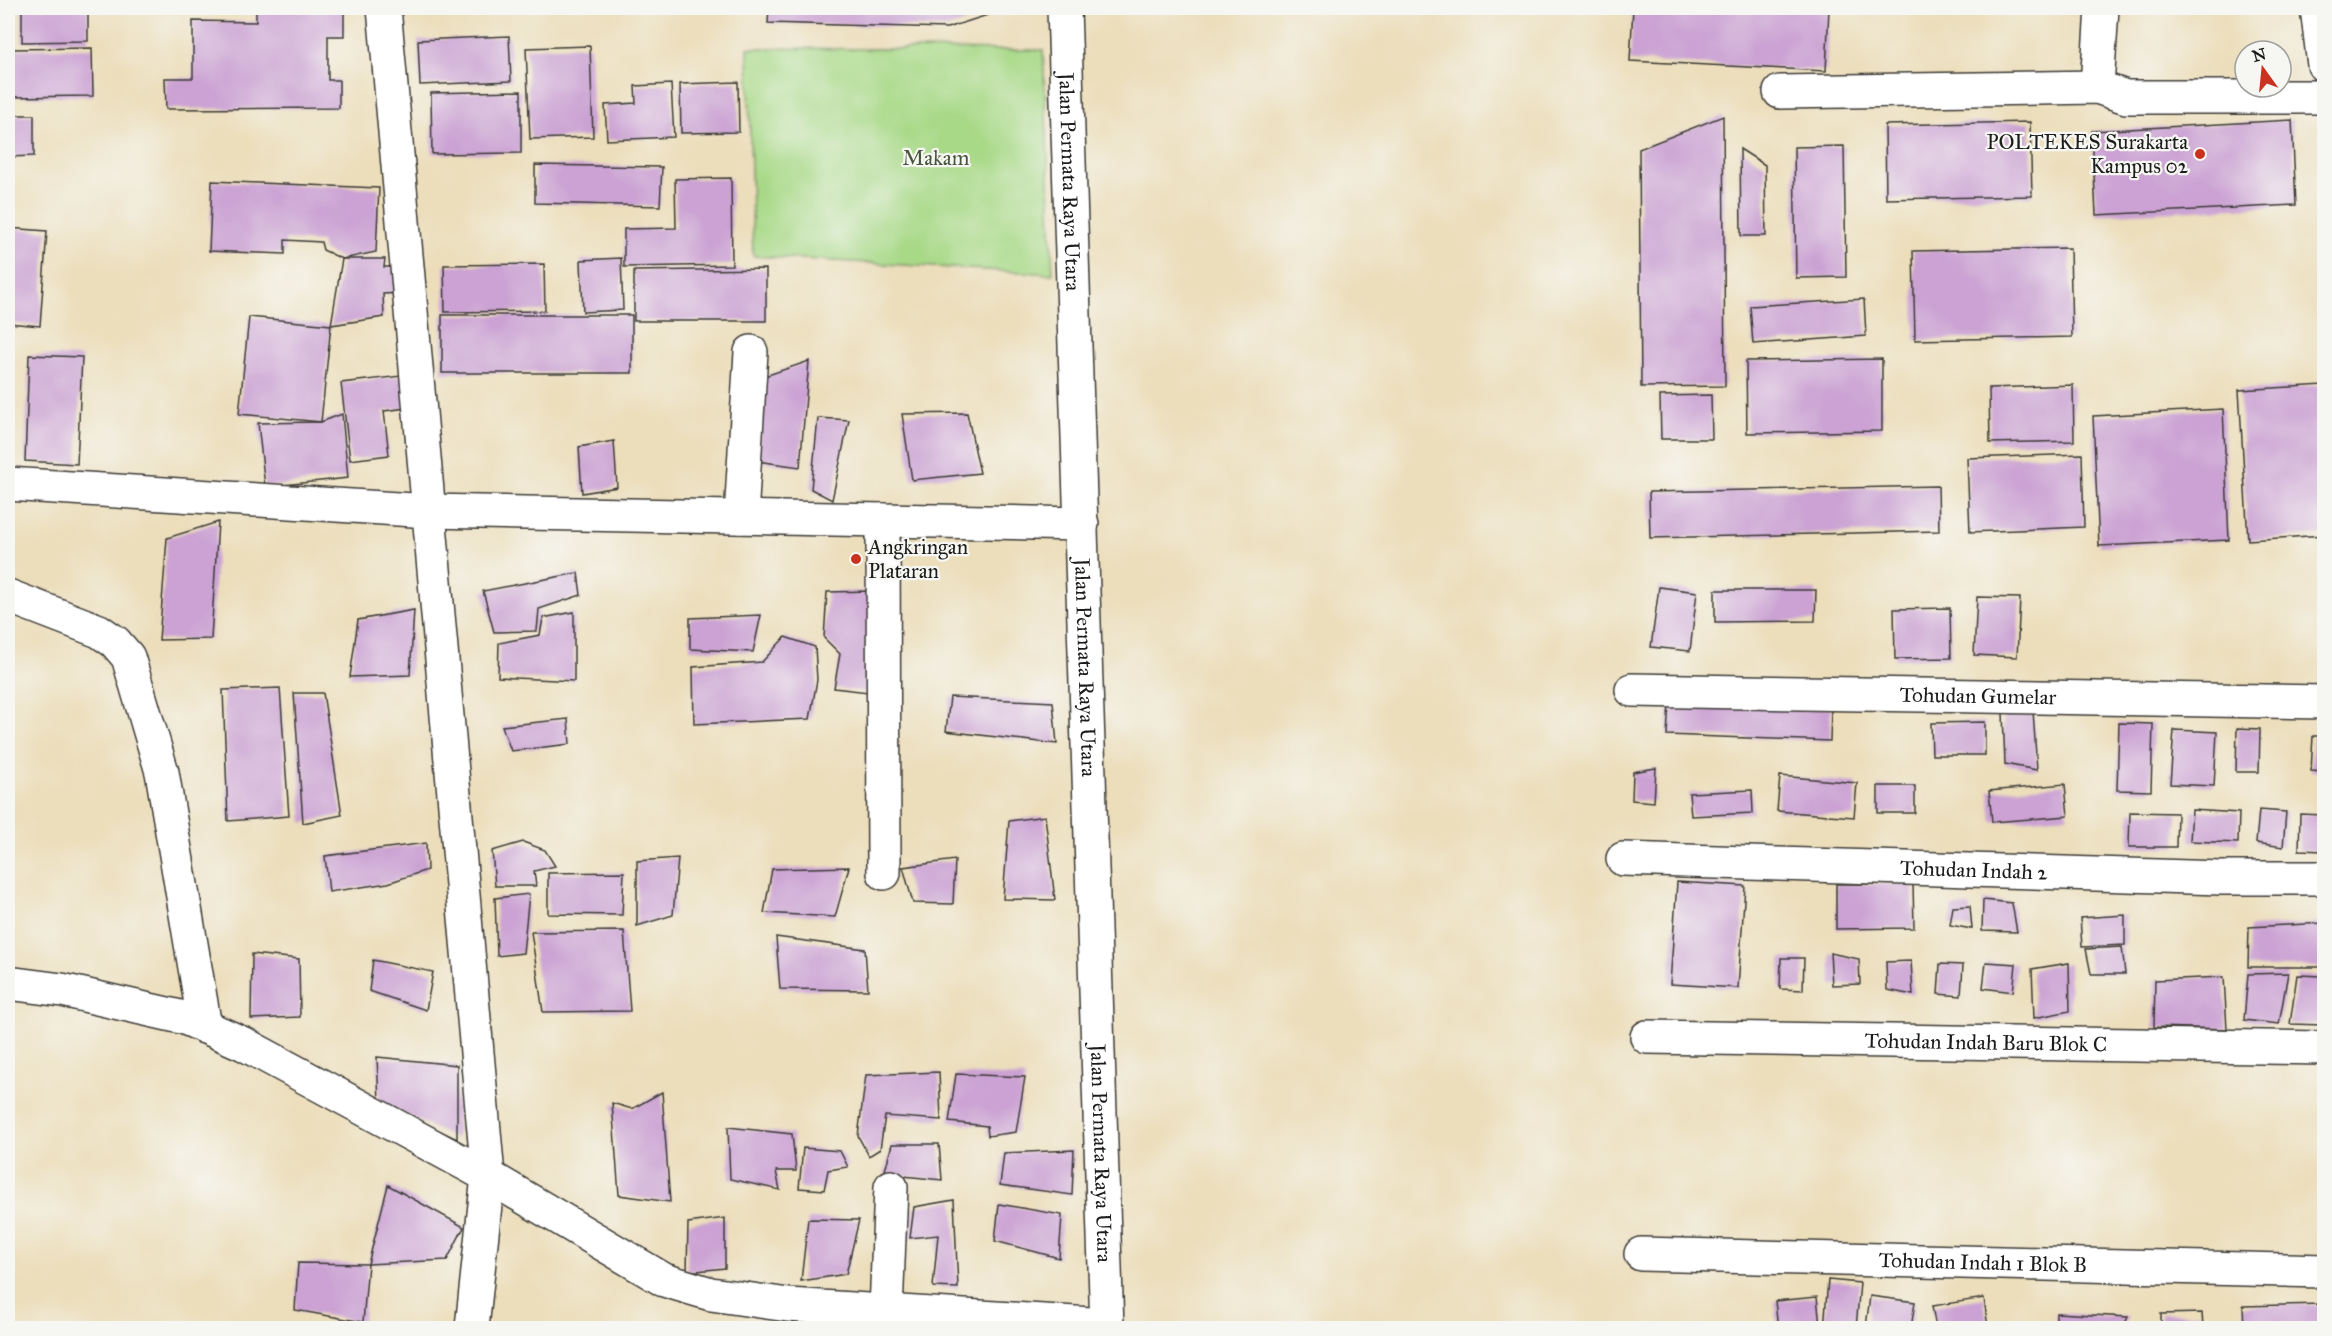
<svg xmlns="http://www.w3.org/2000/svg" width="2332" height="1336" viewBox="0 0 2332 1336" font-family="'IM FELL Great Primer',serif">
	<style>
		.green { fill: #a8d987; stroke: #627a52; stroke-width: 1.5 }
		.building { fill: #cba2d3 }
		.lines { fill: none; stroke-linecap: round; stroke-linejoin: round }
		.minor-casing { stroke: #3b3934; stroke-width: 36 }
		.minor { stroke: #fff; stroke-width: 33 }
		.poi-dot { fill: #c8321e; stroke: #f6f6f2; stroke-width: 2 }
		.labels { text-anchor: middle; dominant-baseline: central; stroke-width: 4.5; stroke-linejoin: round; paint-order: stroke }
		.poi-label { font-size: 21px; fill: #1c1c1c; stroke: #f6f6f2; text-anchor: end }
		.park-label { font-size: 21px; fill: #46553c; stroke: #f6f6f2 }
		.street-label { font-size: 21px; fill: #1c1c1c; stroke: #f6f6f2 }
	</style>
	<rect width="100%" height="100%" fill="#f6f6f2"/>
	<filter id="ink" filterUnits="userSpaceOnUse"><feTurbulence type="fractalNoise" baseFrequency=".0167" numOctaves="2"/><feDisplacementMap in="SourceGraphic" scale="12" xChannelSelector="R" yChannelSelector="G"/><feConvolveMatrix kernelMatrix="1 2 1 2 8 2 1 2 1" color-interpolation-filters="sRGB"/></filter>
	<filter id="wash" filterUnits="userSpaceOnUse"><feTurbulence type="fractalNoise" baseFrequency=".008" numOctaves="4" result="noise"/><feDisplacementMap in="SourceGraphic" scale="24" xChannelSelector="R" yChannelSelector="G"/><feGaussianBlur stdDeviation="1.35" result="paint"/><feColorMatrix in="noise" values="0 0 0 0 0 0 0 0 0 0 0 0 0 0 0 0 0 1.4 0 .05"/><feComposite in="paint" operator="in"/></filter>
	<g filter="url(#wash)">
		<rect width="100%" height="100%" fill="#ecdebb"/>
		<path class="green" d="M 748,48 L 1043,50 L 1053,274 L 753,256 Z"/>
		<g id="blocks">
			<g class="building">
				<path d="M 22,8 L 88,8 L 88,41 L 22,42 Z"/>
				<path d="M 256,8 L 344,8 L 344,36 L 328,36 L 328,80 L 339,80 L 339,108 L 166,109 L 165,78 L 193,78 L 193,21 L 256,22 Z"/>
				<path d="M 460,8 L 496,8 L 496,11 L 460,9 Z"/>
				<path d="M 769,8 L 991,8 L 991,14 L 947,28 L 768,23 Z"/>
				<path d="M 1633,8 L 1829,8 L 1826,71 L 1630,61 Z"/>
				<path d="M 509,36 L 511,81 L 420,85 L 418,40 Z"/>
				<path d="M 590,46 L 593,137 L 530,139 L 526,48 Z"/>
				<path d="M 92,48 L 93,96 L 8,97 L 8,49 Z"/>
				<path d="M 738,82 L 739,132 L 681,133 L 680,84 Z"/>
				<path d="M 671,84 L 674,137 L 607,140 L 605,105 L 636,103 L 635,86 Z"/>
				<path d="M 521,91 L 521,153 L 432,154 L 431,93 Z"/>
				<path d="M 8,115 L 34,115 L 34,156 L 8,157 Z"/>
				<path d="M 1723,116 L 1725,386 L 1641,387 L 1639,149 Z"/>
				<path d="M 2292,120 L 2296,205 L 2096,215 L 2092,131 Z"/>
				<path d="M 2030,122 L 2032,196 L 1886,199 L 1885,125 Z"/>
				<path d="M 1844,146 L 1846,277 L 1796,278 L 1794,147 Z"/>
				<path d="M 1740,149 L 1765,165 L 1766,236 L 1741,236 Z"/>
				<path d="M 535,165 L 662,167 L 660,206 L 535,203 Z"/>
				<path d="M 731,178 L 732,265 L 624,267 L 624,229 L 676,228 L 675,179 Z"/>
				<path d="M 212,181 L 379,188 L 376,252 L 342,259 L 323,250 L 321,242 L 285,240 L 285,254 L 209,251 Z"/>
				<path d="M 8,228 L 47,231 L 40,326 L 8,323 Z"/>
				<path d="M 2070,248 L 2072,337 L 1915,340 L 1913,251 Z"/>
				<path d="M 621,258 L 623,310 L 583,312 L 581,260 Z"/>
				<path d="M 342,259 L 385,259 L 384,267 L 401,267 L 401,293 L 383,294 L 384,317 L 331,325 Z"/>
				<path d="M 544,264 L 545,311 L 445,312 L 444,265 Z"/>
				<path d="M 766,269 L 766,321 L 634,321 L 634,271 Z"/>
				<path d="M 1864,299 L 1866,336 L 1753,344 L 1750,306 Z"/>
				<rect x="442" y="315" width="190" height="58"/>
				<path d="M 249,317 L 331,325 L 321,422 L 239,414 Z"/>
				<path d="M 29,355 L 82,357 L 77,464 L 25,461 Z"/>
				<path d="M 1882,359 L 1882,431 L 1747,433 L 1746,361 Z"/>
				<path d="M 809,361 L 800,467 L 757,461 L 765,376 Z"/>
				<path d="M 410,375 L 414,407 L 384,411 L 389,455 L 350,460 L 341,383 Z"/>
				<path d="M 2073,385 L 2074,441 L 1990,443 L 1989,388 Z"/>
				<path d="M 2324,385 L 2324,535 L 2248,540 L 2239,390 Z"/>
				<path d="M 1711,395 L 1712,439 L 1661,439 L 1660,396 Z"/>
				<path d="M 2223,409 L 2229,540 L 2099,546 L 2093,416 Z"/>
				<path d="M 967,413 L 980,473 L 912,480 L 902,414 Z"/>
				<path d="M 342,414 L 348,478 L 265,487 L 258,423 L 321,422 Z"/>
				<path d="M 818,418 L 849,420 L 832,500 L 811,489 Z"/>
				<path d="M 614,441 L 617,487 L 582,493 L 579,447 Z"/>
				<path d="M 2082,454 L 2084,527 L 1970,532 L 1967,458 Z"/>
				<path d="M 1938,486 L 1939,531 L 1650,538 L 1649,492 Z"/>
				<path d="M 218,522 L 211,639 L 159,640 L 167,538 Z"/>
				<path d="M 578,573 L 581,595 L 539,609 L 537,631 L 494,632 L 483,591 Z"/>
				<path d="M 1659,587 L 1697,592 L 1690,651 L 1651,647 Z"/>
				<path d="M 1715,590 L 1816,590 L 1815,621 L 1715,622 Z"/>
				<path d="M 872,591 L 868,692 L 834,688 L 840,654 L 824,638 L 827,592 Z"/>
				<path d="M 1977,597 L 2020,598 L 2017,657 L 1974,655 Z"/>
				<path d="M 1950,608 L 1951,658 L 1895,659 L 1894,609 Z"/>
				<path d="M 414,610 L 410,675 L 350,677 L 358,620 Z"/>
				<path d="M 574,612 L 574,681 L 498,677 L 499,643 L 540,635 L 543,618 Z"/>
				<path d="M 761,615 L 753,652 L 690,649 L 690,618 Z"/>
				<path d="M 785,637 L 815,647 L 817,680 L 810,719 L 694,724 L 693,667 L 762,662 Z"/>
				<path d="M 280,688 L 289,816 L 228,821 L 223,690 Z"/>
				<path d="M 294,693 L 323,693 L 342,815 L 303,823 Z"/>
				<path d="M 950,697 L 1053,702 L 1057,744 L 946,731 Z"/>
				<path d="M 1669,701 L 1831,708 L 1830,741 L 1667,735 Z"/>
				<path d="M 2033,711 L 2037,770 L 2005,764 L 2003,713 Z"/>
				<path d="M 568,719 L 570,744 L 511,751 L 502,726 Z"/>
				<path d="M 1985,722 L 1985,755 L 1932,755 L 1931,723 Z"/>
				<path d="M 2119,723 L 2153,724 L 2151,791 L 2117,790 Z"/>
				<path d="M 2237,728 L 2260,729 L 2259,772 L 2236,772 Z"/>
				<path d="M 2174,730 L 2217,732 L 2214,786 L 2170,784 Z"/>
				<path d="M 2313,736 L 2324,736 L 2324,772 L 2311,771 Z"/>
				<path d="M 1656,768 L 1654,802 L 1632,800 L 1633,772 Z"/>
				<path d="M 1780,776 L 1857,783 L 1854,817 L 1777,811 Z"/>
				<path d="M 2065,784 L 2068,816 L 1992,822 L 1989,791 Z"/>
				<rect x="1878" y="786" width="37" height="27"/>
				<path d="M 1752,790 L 1753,813 L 1691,816 L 1689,793 Z"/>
				<path d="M 2192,810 L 2239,813 L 2238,843 L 2190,841 Z"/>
				<path d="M 2259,810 L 2286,812 L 2283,847 L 2256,843 Z"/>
				<path d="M 2130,812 L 2177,813 L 2176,847 L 2129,847 Z"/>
				<path d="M 2300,814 L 2324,815 L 2324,851 L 2299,850 Z"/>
				<path d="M 1045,816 L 1055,900 L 1003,899 L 1009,821 Z"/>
				<path d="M 523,842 L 545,850 L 555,866 L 534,871 L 536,886 L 495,886 L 492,851 Z"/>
				<path d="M 426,843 L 427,870 L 388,883 L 329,892 L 325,856 Z"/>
				<path d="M 678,858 L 673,915 L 637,926 L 637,861 Z"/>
				<path d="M 955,860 L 953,904 L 913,903 L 903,867 Z"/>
				<path d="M 849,867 L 835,917 L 764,913 L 772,869 Z"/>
				<path d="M 624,872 L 622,915 L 548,914 L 548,873 Z"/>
				<path d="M 1677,882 L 1745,886 L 1738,988 L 1670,984 Z"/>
				<path d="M 1836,884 L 1913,884 L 1914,928 L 1836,929 Z"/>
				<path d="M 529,894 L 523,953 L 497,956 L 495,898 Z"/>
				<path d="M 1983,900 L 2012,903 L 2017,932 L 1982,931 Z"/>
				<path d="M 1970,906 L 1972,929 L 1950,925 L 1953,907 Z"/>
				<path d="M 2125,915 L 2125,945 L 2082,947 L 2080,918 Z"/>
				<path d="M 2324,923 L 2324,967 L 2248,967 L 2249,927 Z"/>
				<path d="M 624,931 L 630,1011 L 543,1012 L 531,932 Z"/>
				<path d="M 776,937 L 865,949 L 868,990 L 780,989 Z"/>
				<path d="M 2122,947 L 2125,974 L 2091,974 L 2086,949 Z"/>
				<path d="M 1830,953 L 1859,959 L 1860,984 L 1832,985 Z"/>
				<path d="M 252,954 L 299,959 L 300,1017 L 251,1019 Z"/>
				<path d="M 1781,958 L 1804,958 L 1803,990 L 1780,989 Z"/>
				<path d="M 373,960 L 433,972 L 426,1010 L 369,991 Z"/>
				<path d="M 1911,961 L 1913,995 L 1887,990 L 1886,962 Z"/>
				<path d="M 1986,962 L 2016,964 L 2013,992 L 1983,988 Z"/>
				<path d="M 2069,963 L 2070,1011 L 2034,1018 L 2032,969 Z"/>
				<path d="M 1940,964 L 1963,965 L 1961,996 L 1938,994 Z"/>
				<path d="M 2288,973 L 2279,1024 L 2244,1020 L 2248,974 Z"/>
				<path d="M 2297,975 L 2324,976 L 2324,1025 L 2290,1024 Z"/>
				<path d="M 2224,977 L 2227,1029 L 2154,1027 L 2155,980 Z"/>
				<path d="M 377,1057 L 457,1065 L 457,1139 L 379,1102 Z"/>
				<path d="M 939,1072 L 941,1120 L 885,1116 L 880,1149 L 869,1156 L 858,1136 L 866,1075 Z"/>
				<path d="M 956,1074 L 1025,1077 L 1016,1132 L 988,1136 L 987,1126 L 949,1122 Z"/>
				<path d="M 662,1092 L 670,1202 L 619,1195 L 612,1103 L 632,1109 Z"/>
				<path d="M 728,1127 L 792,1134 L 796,1171 L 776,1171 L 780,1190 L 730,1179 Z"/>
				<path d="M 892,1144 L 939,1144 L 942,1180 L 884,1174 Z"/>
				<path d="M 803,1148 L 840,1151 L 848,1167 L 828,1170 L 824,1190 L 799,1188 Z"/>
				<path d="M 1074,1150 L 1072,1195 L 1000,1185 L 1004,1153 Z"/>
				<path d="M 388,1185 L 464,1227 L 447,1260 L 368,1264 Z"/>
				<path d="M 954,1200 L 958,1288 L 933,1287 L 938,1235 L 910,1238 L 914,1207 Z"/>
				<path d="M 999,1204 L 1062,1215 L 1059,1258 L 995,1241 Z"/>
				<path d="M 725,1218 L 725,1268 L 687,1272 L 688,1223 Z"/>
				<path d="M 808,1219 L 859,1220 L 846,1274 L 801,1281 Z"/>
				<path d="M 298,1263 L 368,1264 L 363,1322 L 295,1310 Z"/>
				<path d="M 1828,1280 L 1860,1283 L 1856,1328 L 1824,1328 Z"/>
				<path d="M 1870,1296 L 1915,1302 L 1911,1328 L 1866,1327 Z"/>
				<path d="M 1817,1297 L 1820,1325 L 1778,1328 L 1775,1301 Z"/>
				<path d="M 1984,1298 L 1988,1328 L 1936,1328 L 1932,1306 Z"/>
				<path d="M 2324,1304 L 2324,1328 L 2244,1328 L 2243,1306 Z"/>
				<path d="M 2056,1313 L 2128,1317 L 2123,1328 L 2056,1328 Z"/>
				<path d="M 2202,1313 L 2203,1328 L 2161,1328 L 2161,1314 Z"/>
			</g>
		</g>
	</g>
	<g filter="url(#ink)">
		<use href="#blocks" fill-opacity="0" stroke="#3b3934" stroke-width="1.5"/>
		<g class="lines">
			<g class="minor-casing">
				<g id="minor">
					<path d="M 384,8 L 488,1176 L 472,1328"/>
					<path id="s1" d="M 1064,8 L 1107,1328"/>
					<path d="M 2317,8 L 2324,65"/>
					<path d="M 2097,87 L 2102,8"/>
					<path d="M 1780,92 L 2097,87 L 2126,97 L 2324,97"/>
					<path d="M 8,484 L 429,511 L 1082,524"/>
					<path d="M 741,517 L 751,352"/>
					<path d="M 883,520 L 884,873"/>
					<path d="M 8,596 L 99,631 L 115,642 L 128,657 L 162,772 L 205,1027"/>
					<path id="s2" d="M 1632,690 L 2324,702"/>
					<path id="s3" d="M 1623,859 L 2221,878 L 2324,878"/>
					<path d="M 8,983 L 62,990 L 185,1018 L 244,1044 L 488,1176 L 664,1280 L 711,1294 L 788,1305 L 1107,1325"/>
					<path id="s4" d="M 1647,1037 L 2324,1048"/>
					<path id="s5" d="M 1641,1254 L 2324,1271"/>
					<path d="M 886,1311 L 891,1187"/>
				</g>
			</g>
			<use href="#minor" class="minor"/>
		</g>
	</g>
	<g class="poi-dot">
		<circle cx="2200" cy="154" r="6"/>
		<circle cx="856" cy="559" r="6"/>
	</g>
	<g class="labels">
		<g class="poi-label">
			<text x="2188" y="142">POLTEKES Surakarta<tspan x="2188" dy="24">Kampus 02</tspan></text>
			<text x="868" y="547" text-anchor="start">Angkringan<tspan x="868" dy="24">Plataran</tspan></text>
		</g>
		<g class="park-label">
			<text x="936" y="158">Makam</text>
		</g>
		<g class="street-label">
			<text stroke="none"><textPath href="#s1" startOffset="174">Jalan Permata Raya Utara</textPath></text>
			<text stroke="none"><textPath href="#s1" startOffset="660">Jalan Permata Raya Utara</textPath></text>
			<text stroke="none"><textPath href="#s2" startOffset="346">Tohudan Gumelar</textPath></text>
			<text stroke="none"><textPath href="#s3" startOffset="351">Tohudan Indah 2</textPath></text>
			<text stroke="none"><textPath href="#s4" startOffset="339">Tohudan Indah Baru Blok C</textPath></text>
			<text stroke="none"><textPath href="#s1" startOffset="1146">Jalan Permata Raya Utara</textPath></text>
			<text stroke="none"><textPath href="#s5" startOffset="342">Tohudan Indah 1 Blok B</textPath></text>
		</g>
	</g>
	<rect width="2332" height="1336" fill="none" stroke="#f6f6f2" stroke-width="30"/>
	<g transform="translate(2263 69) rotate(345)"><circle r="28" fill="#f6f6f2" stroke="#9f9f9c" stroke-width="1.5"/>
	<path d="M0-4.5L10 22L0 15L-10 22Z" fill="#c8321e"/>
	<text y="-9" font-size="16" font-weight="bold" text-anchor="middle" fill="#1c1c1c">N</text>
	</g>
</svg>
